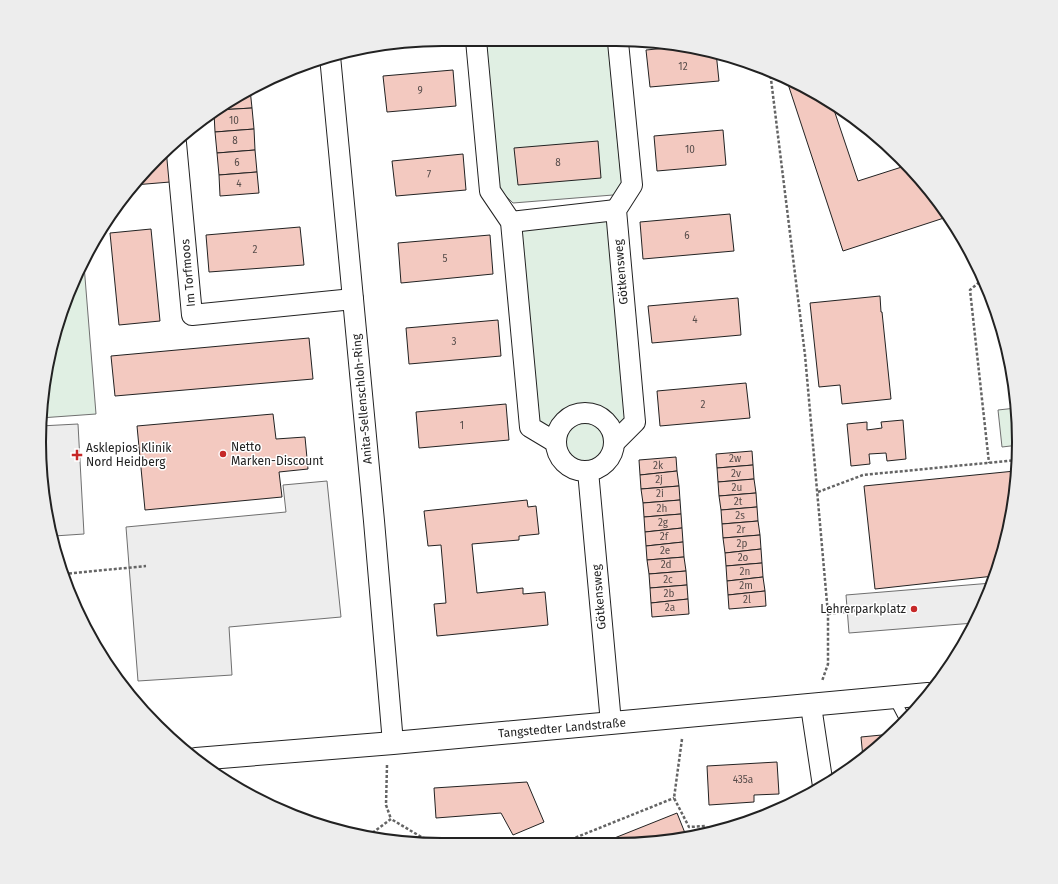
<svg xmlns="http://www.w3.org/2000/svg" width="1058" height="884" viewBox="0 0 1058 884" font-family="'Fira Sans',sans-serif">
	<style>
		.green { fill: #e0efe3; stroke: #6f6f6f }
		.parking { fill: #ededed; stroke: #6f6f6f }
		.building { fill: #f3c9c0; stroke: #222 }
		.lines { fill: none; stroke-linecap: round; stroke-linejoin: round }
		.lane-casing { stroke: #222; stroke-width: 12 }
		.street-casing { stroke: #222; stroke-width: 22 }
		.secondary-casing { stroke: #222; stroke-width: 24 }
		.path { stroke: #646464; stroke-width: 2.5; stroke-dasharray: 3 2; stroke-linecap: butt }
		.lane { stroke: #fff; stroke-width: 10 }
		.street { stroke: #fff; stroke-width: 20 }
		.secondary { stroke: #fff; stroke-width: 22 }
		.wall { stroke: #222; stroke-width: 2 }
		.poi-dot { fill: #c62828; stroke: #fff; stroke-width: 1.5 }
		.labels { text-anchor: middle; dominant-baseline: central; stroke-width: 3; stroke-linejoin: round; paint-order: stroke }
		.number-label { font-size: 10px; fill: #564c4a }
		.street-label { font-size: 12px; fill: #222; stroke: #fff }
		.poi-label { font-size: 12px; fill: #222; stroke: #fff; text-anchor: start }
		.rim { fill: none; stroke: #222; stroke-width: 2 }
	</style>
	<rect width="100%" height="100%" fill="#fff"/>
	<g class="green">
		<path d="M 485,40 L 608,42 L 622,186 L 613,195 L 513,203 L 500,190 Z"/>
		<path d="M 608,217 L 627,419 L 616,434 C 603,411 582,399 560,421 C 556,425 554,433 551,438 L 539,426 L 518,226 Z"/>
		<path d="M 84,265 L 96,414 L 40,418 L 60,312 Z"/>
		<path d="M 1016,408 L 1019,445 L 1002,447 L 998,410 Z"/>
		<circle cx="584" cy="441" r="26"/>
	</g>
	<g class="parking">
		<path d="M 78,424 L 84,534 L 54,536 L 42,495 L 40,426 Z"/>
		<path d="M 327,481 L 341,617 L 229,627 L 232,675 L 138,681 L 126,527 L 286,512 L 283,485 Z"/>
		<path d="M 992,583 L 988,596 L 974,623 L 849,633 L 846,595 Z"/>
		<path d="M 730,827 L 695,837 L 694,837 L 694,830 Z"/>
	</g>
	<g class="building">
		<path d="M 688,46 L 716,52 L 719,81 L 650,87 L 646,50 Z"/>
		<path d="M 453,70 L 456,106 L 387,112 L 383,76 Z"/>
		<path d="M 786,78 L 794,80 L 832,104 L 858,181 L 908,165 L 950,216 L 843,251 Z"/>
		<path d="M 250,89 L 252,108 L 218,110 L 241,93 Z"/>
		<path d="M 252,108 L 254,129 L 215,132 L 214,113 L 218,110 Z"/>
		<path d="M 254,129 L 255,150 L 217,153 L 215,132 Z"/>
		<path d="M 723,130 L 726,165 L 657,171 L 654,136 Z"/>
		<path d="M 598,141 L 601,178 L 518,185 L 514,148 Z"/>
		<path d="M 167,149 L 170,182 L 134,185 L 157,157 Z"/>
		<path d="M 255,150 L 257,172 L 219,175 L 217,153 Z"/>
		<path d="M 463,154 L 466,190 L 396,196 L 392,161 Z"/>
		<path d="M 257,172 L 259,193 L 220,196 L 219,175 Z"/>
		<path d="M 730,214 L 734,251 L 643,259 L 640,222 Z"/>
		<path d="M 300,227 L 304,265 L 209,272 L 206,235 Z"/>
		<path d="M 151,229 L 160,321 L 119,325 L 110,233 Z"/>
		<path d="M 490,235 L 493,274 L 401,283 L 398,243 Z"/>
		<path d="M 880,296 L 881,312 L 882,312 L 891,399 L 842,404 L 840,385 L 819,387 L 810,303 Z"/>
		<path d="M 738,298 L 741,335 L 652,343 L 648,306 Z"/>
		<path d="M 498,320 L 501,356 L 409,364 L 406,328 Z"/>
		<path d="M 309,338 L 313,379 L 115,396 L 111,356 Z"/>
		<path d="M 746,383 L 750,418 L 660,426 L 657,391 Z"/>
		<path d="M 506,404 L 509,440 L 419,448 L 416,412 Z"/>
		<path d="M 273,414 L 276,439 L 305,437 L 308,469 L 279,472 L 282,497 L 145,510 L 137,426 Z"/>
		<path d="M 903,420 L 906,459 L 887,461 L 886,453 L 869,454 L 870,464 L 851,466 L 847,424 L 867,422 L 867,430 L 882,428 L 881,422 Z"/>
		<path d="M 752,451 L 753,465 L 717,468 L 716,454 Z"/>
		<path d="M 676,457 L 677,471 L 640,475 L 639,460 Z"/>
		<path d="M 753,465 L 754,479 L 718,482 L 717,468 Z"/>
		<path d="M 677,471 L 679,486 L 641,489 L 640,475 Z"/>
		<path d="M 1015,471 L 1011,520 L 994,576 L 875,589 L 864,486 Z"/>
		<path d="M 754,479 L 756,493 L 719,496 L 718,482 Z"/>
		<path d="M 679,486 L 680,500 L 643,503 L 641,489 Z"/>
		<path d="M 756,493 L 757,507 L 721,510 L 719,496 Z"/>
		<path d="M 527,500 L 528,507 L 536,506 L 539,534 L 519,536 L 519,540 L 472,544 L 477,593 L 523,588 L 523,594 L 545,592 L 548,625 L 437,636 L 434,604 L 446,603 L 441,545 L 428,546 L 424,511 Z"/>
		<path d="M 680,500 L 681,514 L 644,517 L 643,503 Z"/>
		<path d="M 757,507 L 758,521 L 722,524 L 721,510 Z"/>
		<path d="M 681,514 L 682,528 L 645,532 L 644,517 Z"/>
		<path d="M 758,521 L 760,535 L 723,538 L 722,524 Z"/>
		<path d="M 682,528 L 683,542 L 646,546 L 645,532 Z"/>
		<path d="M 760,535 L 761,549 L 725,553 L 723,538 Z"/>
		<path d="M 683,542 L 684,557 L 647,560 L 646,546 Z"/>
		<path d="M 761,549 L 762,563 L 726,566 L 725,553 Z"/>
		<path d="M 684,557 L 686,571 L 649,574 L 647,560 Z"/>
		<path d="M 762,563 L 763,577 L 727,581 L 726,566 Z"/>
		<path d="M 686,571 L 687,585 L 650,588 L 649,574 Z"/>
		<path d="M 763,577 L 765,591 L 728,595 L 727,581 Z"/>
		<path d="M 687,585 L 688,599 L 651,603 L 650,588 Z"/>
		<path d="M 765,591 L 766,606 L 729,609 L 728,595 Z"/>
		<path d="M 688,599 L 689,614 L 652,617 L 651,603 Z"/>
		<path d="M 892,734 L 863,758 L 861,737 Z"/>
		<path d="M 777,762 L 779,794 L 754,795 L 754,802 L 709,805 L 707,766 Z"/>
		<path d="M 527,782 L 544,822 L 513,835 L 501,813 L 436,818 L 434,788 Z"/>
		<path d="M 677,813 L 687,838 L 616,845 L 597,845 Z"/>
	</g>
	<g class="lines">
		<g class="lane-casing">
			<path id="lane" d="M 894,698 L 906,721"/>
		</g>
		<g class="street-casing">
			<g id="street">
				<path d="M 476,40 L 490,191 L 511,222 L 530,427 L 555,442"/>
				<path d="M 330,56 L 374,521 L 393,743"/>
				<path d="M 176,143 L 192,315 L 353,299"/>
				<path d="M 511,222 L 616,210"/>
				<circle cx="585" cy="442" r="29"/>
				<path d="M 614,443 L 635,422 L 616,210 L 632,185 L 618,42"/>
				<path d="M 588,471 L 611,723"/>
				<path d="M 811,706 L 823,786"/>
			</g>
		</g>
		<g class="secondary-casing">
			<path id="secondary" d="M 196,759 L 393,743 L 928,694"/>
		</g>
		<g class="path">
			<path d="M 770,71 L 805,355 L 828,614 L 828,664 L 822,681"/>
			<path d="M 983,279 L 970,290 L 989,463"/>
			<path d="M 818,492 L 863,475 L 1017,460"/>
			<path d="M 64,574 L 146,566"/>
			<path d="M 828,614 L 868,609"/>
			<path d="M 682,739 L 674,798 L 689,827 L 705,826 L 712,832"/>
			<path d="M 387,765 L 386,805 L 391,819"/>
			<path d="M 368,835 L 375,831 L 391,819 L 423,838 L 461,840 L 472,844"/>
			<path d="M 557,845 L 674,798"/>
		</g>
		<use href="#lane" class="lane"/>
		<use href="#street" class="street"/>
		<use href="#secondary" class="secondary"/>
		<path class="wall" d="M 125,690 L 133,690"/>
	</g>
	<g class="poi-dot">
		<circle cx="223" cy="454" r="4"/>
		<path d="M75 449h4v4h4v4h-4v4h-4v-4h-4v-4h4z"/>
		<circle cx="914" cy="609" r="4"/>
	</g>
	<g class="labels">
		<g class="number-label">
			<text x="683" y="67">12</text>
			<text x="420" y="91">9</text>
			<text x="234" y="121">10</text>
			<text x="235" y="141">8</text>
			<text x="690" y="150">10</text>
			<text x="237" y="163">6</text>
			<text x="558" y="163">8</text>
			<text x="429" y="175">7</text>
			<text x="239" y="184">4</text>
			<text x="687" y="236">6</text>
			<text x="255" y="250">2</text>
			<text x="445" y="259">5</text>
			<text x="695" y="320">4</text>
			<text x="454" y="342">3</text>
			<text x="703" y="405">2</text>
			<text x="462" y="426">1</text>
			<text x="735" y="459">2w</text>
			<text x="658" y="466">2k</text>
			<text x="736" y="474">2v</text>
			<text x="659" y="480">2j</text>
			<text x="737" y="488">2u</text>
			<text x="660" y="494">2i</text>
			<text x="738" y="502">2t</text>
			<text x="662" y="509">2h</text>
			<text x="740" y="516">2s</text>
			<text x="663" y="523">2g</text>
			<text x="741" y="530">2r</text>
			<text x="664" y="537">2f</text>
			<text x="742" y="544">2p</text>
			<text x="665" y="551">2e</text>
			<text x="743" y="558">2o</text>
			<text x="666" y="565">2d</text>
			<text x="745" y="572">2n</text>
			<text x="668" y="580">2c</text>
			<text x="746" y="586">2m</text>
			<text x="669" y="594">2b</text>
			<text x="747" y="600">2l</text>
			<text x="670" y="608">2a</text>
			<text x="743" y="780">435a</text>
		</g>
		<g class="street-label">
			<text transform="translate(621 272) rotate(-95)">Götkensweg</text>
			<text transform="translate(188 273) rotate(-95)">Im Torfmoos</text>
			<text transform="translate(362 399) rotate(-95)">Anita-Sellenschloh-Ring</text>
			<text transform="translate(599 597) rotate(-95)">Götkensweg</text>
			<text transform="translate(562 728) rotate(-5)">Tangstedter Landstraße</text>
		</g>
		<g class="poi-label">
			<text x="231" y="447">Netto<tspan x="231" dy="14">Marken-Discount</tspan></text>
			<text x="86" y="448">Asklepios Klinik<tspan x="86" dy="14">Nord Heidberg</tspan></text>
			<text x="906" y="609" text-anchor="end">Lehrerparkplatz</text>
		</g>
	</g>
	<path d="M0 0H1058V884H0ZM442 46H616A396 396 0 0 1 1012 442V442A396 396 0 0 1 616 838H442A396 396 0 0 1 46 442V442A396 396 0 0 1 442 46Z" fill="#ededed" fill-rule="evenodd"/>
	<path class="rim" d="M442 46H616A396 396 0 0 1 1012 442V442A396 396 0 0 1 616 838H442A396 396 0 0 1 46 442V442A396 396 0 0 1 442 46Z"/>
</svg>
